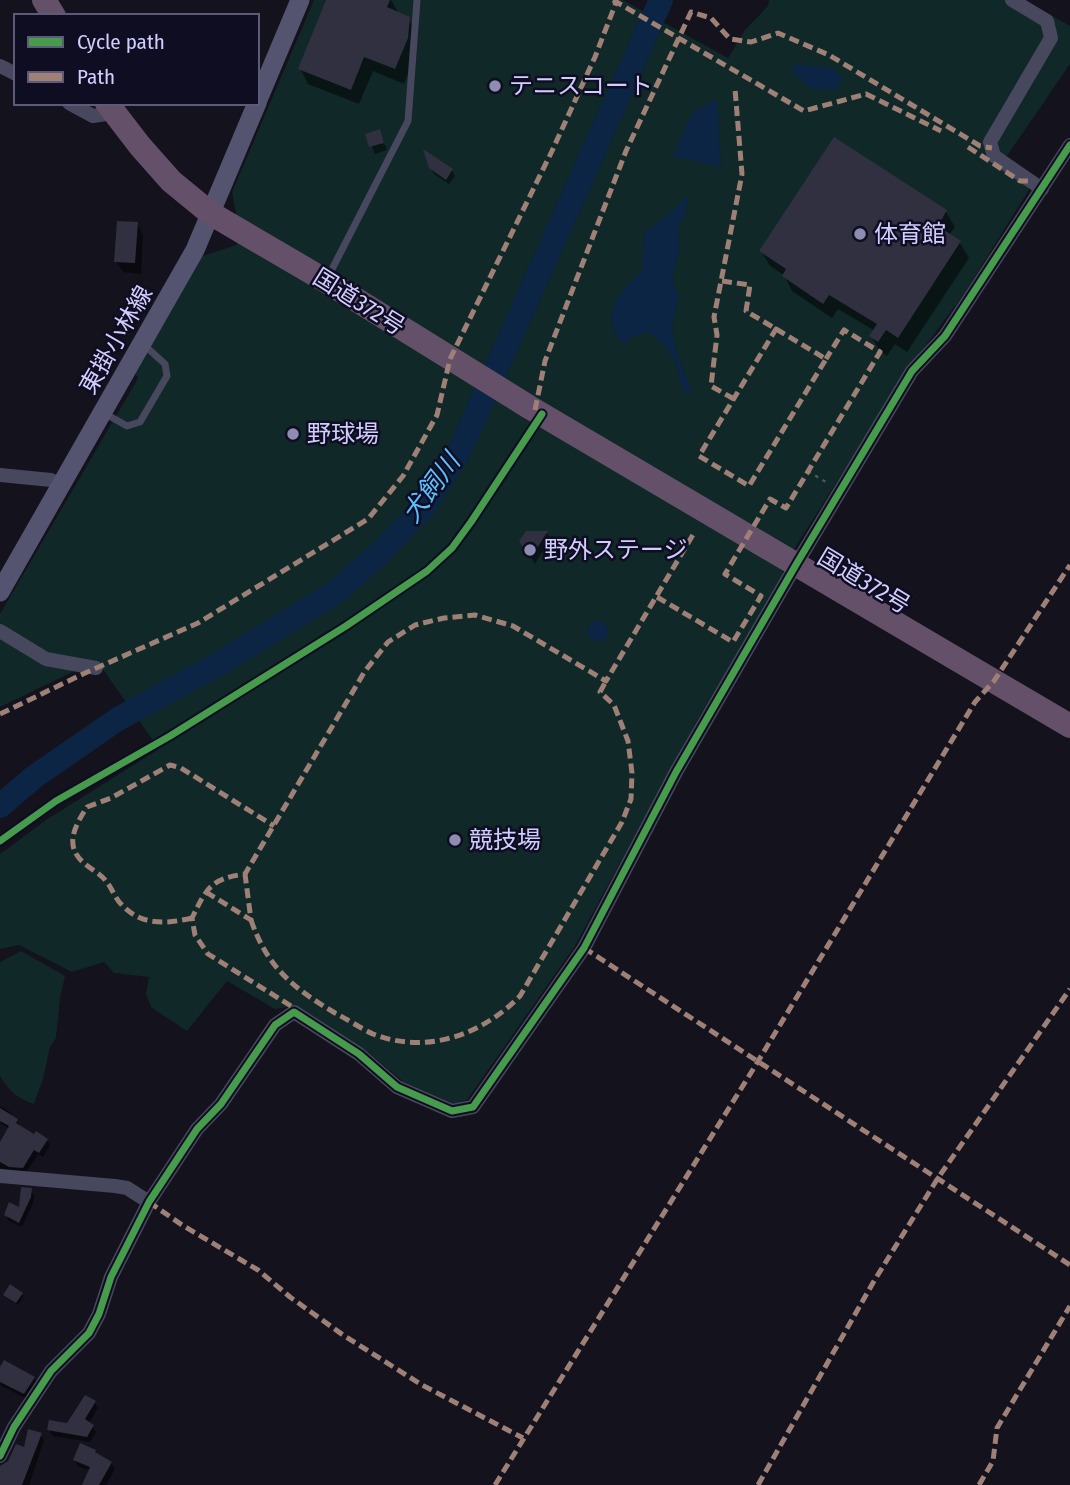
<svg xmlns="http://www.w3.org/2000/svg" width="1070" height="1485" viewBox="0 0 1070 1485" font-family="'Fira Sans Condensed','Noto Sans JP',sans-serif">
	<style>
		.green { fill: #102827 }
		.water { fill: #0c2544 }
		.shadow { fill: #0007 }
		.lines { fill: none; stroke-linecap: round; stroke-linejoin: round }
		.river { stroke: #0c2544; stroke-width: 24 }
		.building { fill: #313040 }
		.path { stroke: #485864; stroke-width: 2.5; stroke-dasharray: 3.5 5; stroke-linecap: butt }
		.lane { stroke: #47475e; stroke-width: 7 }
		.street { stroke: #47475e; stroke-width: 14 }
		.secondary { stroke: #545471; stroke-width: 19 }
		.highway { stroke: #65506a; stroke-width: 24 }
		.quiet { stroke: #9e8076; stroke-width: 5; stroke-dasharray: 10 5; stroke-linecap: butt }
		.cycleway-casing { stroke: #0f0d22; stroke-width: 11 }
		.cycleway { stroke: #469c4c; stroke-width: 7 }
		.poi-dot { fill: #8e8cb0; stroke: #0f0d22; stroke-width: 2.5 }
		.labels { text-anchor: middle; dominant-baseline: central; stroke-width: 5; stroke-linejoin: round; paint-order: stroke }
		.poi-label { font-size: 24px; fill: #d1ceff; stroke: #0f0d22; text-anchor: start }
		.street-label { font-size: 24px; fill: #d1ceff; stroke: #0f0d22 }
		.water-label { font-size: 26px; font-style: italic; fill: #5cbfff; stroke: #0f0d22 }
	</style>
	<rect width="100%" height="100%" fill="#13121d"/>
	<g class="green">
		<path d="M 314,0 L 623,0 L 728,58 L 745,30 L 768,6 L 769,0 L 1024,0 L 1070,26 L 1070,64 L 1000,166 L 1025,181 L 1029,190 L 964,294 L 914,361 L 796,546 L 782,570 L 785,578 L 699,717 L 575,946 L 467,1100 L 454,1104 L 404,1082 L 365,1050 L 294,1006 L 275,1009 L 227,981 L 187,1031 L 151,1007 L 146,994 L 149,977 L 114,973 L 104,962 L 72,972 L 19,945 L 0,949 L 0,854 L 46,820 L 159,749 L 97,661 L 47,654 L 0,623 L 0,614 L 137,380 L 138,377 L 133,373 L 200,257 L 236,245 L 248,227 L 237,219 L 232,192 Z"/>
		<path d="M 0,636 L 79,669 L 0,707 Z"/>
		<path d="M 21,951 L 65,976 L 60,998 L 56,1038 L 50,1047 L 43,1079 L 34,1104 C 18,1099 8,1090 0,1076 L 0,962 Z"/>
	</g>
	<g class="water">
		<path d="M 794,64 L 832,68 L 843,77 L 836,90 L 810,88 L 791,71 Z"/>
		<path d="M 717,98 L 721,167 L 673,156 L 692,113 Z"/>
		<path d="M 686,196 L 688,200 L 685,216 L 677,226 C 678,233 680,243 679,250 C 676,267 667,278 679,295 L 672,327 L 675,348 L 691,389 L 689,396 C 677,383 682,378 676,364 C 670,351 660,341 649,332 L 631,336 L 628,343 L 619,341 C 600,311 622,290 642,271 L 644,233 L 677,207 Z"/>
		<circle cx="598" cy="631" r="10"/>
	</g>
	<g class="shadow">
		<path d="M 327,0 L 391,0 L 399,14 L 408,18 L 417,34 L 416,54 L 404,84 L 373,71 L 359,104 L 308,84 L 300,68 Z"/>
		<path d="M 379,132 L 387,150 L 375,154 L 368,135 Z"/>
		<path d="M 431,168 L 452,170 L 455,176 L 449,184 L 434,174 Z"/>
		<path d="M 946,212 L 955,227 L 949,235 L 960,243 L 969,258 L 907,352 L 895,344 L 887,356 L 880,351 L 871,336 L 875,331 L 838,309 L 832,318 L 792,291 L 784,275 L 770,266 L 761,251 Z"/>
		<path d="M 137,224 L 143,235 L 141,274 L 123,272 L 116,261 Z"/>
		<path d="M 547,533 L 550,539 L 535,564 L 521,541 Z"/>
		<path d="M 0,1106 L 10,1112 L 20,1126 L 34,1137 L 47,1140 L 50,1145 L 43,1157 L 38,1154 L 26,1173 L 0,1168 L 0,1145 L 10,1129 L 0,1123 Z"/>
		<path d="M 31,1190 L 34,1196 L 33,1203 L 22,1227 L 9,1221 L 6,1215 L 21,1210 Z"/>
		<path d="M 22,1294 L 23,1297 L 18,1305 L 5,1295 Z"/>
		<path d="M 0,1370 L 34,1378 L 38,1385 L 29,1400 L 0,1385 Z"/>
		<path d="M 95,1403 L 98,1408 L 89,1423 L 96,1432 L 90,1442 L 53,1436 L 49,1430 L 68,1425 Z"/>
		<path d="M 40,1434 L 44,1440 L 29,1485 L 9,1485 L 25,1449 Z"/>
		<path d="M 95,1451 L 97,1455 L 111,1463 L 115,1469 L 106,1485 L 84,1485 L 90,1471 L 78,1466 L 75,1460 Z"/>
	</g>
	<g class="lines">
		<path class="river" d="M 0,806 L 34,777 L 118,719 L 220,663 L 337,591 L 379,554 L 424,507 L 459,452 L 661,0"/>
	</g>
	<g class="building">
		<path d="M 326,0 L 390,0 L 387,7 L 410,17 L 408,38 L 395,69 L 364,57 L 351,90 L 298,69 Z"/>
		<path d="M 380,129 L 384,143 L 369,147 L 365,134 Z"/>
		<path d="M 834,137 L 947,210 L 938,226 L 961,241 L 898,338 L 886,330 L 878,342 L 869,336 L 877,324 L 829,295 L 823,304 L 782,276 L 786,269 L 759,251 Z"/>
		<path d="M 423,149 L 453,169 L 446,180 L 429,168 Z"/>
		<path d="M 117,221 L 138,222 L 135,263 L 114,262 Z"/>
		<path d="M 526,531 L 548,531 L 530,559 L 519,541 Z"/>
		<path d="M 0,1108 L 18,1119 L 16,1123 L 34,1134 L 36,1131 L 48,1139 L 39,1153 L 34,1150 L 23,1168 L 9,1167 L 0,1162 L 0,1142 L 9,1126 L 0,1121 Z"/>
		<path d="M 21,1187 L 32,1188 L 31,1197 L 19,1223 L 4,1215 L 9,1202 L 19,1207 Z"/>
		<path d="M 10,1284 L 23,1293 L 16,1303 L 3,1295 Z"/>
		<path d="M 4,1360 L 35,1377 L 24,1394 L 0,1382 L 0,1367 Z"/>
		<path d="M 85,1395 L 96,1401 L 85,1419 L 94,1425 L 87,1437 L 47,1430 L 49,1420 L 67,1423 Z"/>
		<path d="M 28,1429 L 42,1433 L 22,1485 L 0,1485 L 0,1466 L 8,1461 L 16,1444 L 24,1447 Z"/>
		<path d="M 80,1443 L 96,1450 L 95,1452 L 112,1462 L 99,1485 L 82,1485 L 90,1467 L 73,1460 Z"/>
	</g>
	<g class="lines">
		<path class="path" d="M 808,471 L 829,484"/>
		<g class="lane">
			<path d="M 328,277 L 408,121 L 417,0"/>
			<path d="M 104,413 L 127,426 L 140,422 L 167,376 L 165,364 L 143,344"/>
		</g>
		<g class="street">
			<path d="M 1012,0 L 1047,21 L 1051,38 L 990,142 L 994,156 L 1042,189"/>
			<path d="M 0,66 L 16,74"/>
			<path d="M 69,103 L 93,116 L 113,113"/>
			<path d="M 0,475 L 51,480 L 62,485"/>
			<path d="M 0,631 L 46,659 L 96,668"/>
			<path d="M 0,1176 L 115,1186 L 127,1188 L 149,1202"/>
			<path d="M 0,1456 L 14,1427 L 51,1371 L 89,1333 L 99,1314 L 111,1277 L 149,1202 L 197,1129 L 221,1104 L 275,1025 L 294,1012 L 359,1054 L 397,1087 L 452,1111 L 473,1107 L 584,948 L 676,772 L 797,563 L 912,371 L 945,336 L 1070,145"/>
		</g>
		<g class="secondary">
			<path d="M 257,102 L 300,0"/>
			<path d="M 0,592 L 195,250 L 257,103"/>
		</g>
		<g class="highway">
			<path d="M 44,0 L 54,16"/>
			<path d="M 107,103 L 140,146 L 171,181 L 210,213 L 326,281 L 529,407 L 1070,726"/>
		</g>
		<g class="quiet">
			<path d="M 613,0 L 804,111 L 866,94 L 941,131"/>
			<path d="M 968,147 L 1020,181 L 1031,181"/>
			<path d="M 722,281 L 750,285 L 746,311 L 776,329"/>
			<path d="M 776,329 L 826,359 L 749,486 L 699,456 Z"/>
			<path d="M 734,399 L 711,386 L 717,335 L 714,317 L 742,174 L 735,89"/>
			<path d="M 535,410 L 545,361 L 626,151 L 691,12 L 711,18 L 730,39 L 751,42 L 778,33 L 829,55 L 980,146 L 992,148"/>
			<path d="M 657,597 L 733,642 L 761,596 L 725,574 L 770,499 L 786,508 L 880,352 L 844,330 L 826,359"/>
			<path d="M 0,714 L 83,674 L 198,623 L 368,519 L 403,476 L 437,415 L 450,359 L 552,151 L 595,57 L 617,0"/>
			<path d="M 206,892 L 251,920 L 245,874"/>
			<path d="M 192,918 C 166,924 141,926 121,904 C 115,898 112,888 106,881 C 101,874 92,870 85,864 C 63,846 75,826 87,807 L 111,798 L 170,765 L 181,768 L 274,826"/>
			<path d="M 251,920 C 267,967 293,988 335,1013 C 347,1019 360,1028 373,1034 C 426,1055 482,1035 520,996 L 622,822 L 631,799 L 632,773 L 628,741 L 614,705 L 600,692 L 606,681"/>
			<path d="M 584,948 L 1070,1265"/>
			<path d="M 291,1006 L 208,954 L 195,935 L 192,918 C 207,888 210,879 245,874 L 365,671 L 388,642 L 415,625 L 444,618 L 475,615 L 513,626 L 606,681 L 694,533"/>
			<path d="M 149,1202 L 182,1225 L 258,1270 L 290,1297 L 343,1335 L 422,1385 L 523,1438"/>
			<path d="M 495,1485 L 757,1063 L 975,702 L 994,681 L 1070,565"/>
			<path d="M 758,1485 L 874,1281 L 938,1178 L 1070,989"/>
			<path d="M 979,1485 L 993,1461 L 997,1428 L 1070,1306"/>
		</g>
		<g class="cycleway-casing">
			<g id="cycleway">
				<path d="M 0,841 L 56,801 L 170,736 L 346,626 L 427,571 L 452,548 L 471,522 L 542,414"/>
				<path d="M 0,1456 L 14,1427 L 51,1371 L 89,1333 L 99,1314 L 111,1277 L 149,1202 L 197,1129 L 221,1104 L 275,1025 L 294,1012 L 359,1054 L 397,1087 L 452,1111 L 473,1107 L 584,948 L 676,772 L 797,563 L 912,371 L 945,336 L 1070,145"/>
			</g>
		</g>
		<use href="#cycleway" class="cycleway"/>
	</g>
	<g class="poi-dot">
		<circle cx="495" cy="86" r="7"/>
		<circle cx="860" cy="234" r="7"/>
		<circle cx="293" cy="434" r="7"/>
		<circle cx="530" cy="550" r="7"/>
		<circle cx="455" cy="840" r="7"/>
	</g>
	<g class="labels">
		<g class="poi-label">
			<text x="509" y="86">テニスコート</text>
			<text x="874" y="234">体育館</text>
			<text x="307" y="434">野球場</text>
			<text x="544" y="550">野外ステージ</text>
			<text x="469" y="840">競技場</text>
		</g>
		<g class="street-label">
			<text transform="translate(359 302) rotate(32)">国道372号</text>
			<text transform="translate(116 340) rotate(-60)">東掛小林線</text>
			<text transform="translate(864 581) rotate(31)">国道372号</text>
		</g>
		<g class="water-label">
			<text transform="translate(431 488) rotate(-54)">犬飼川</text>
		</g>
	</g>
	<rect x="14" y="14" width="245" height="91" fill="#0f0d22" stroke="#5d5a7a" stroke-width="2"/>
	<rect x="28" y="37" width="35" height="10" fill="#469c4c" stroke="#5d5a7a" stroke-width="2"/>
	<text x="77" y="49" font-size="21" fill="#d1ceff">Cycle path</text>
	<rect x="28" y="72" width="35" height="10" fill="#9e8076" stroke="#5d5a7a" stroke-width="2"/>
	<text x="77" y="84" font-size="21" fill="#d1ceff">Path</text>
</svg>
